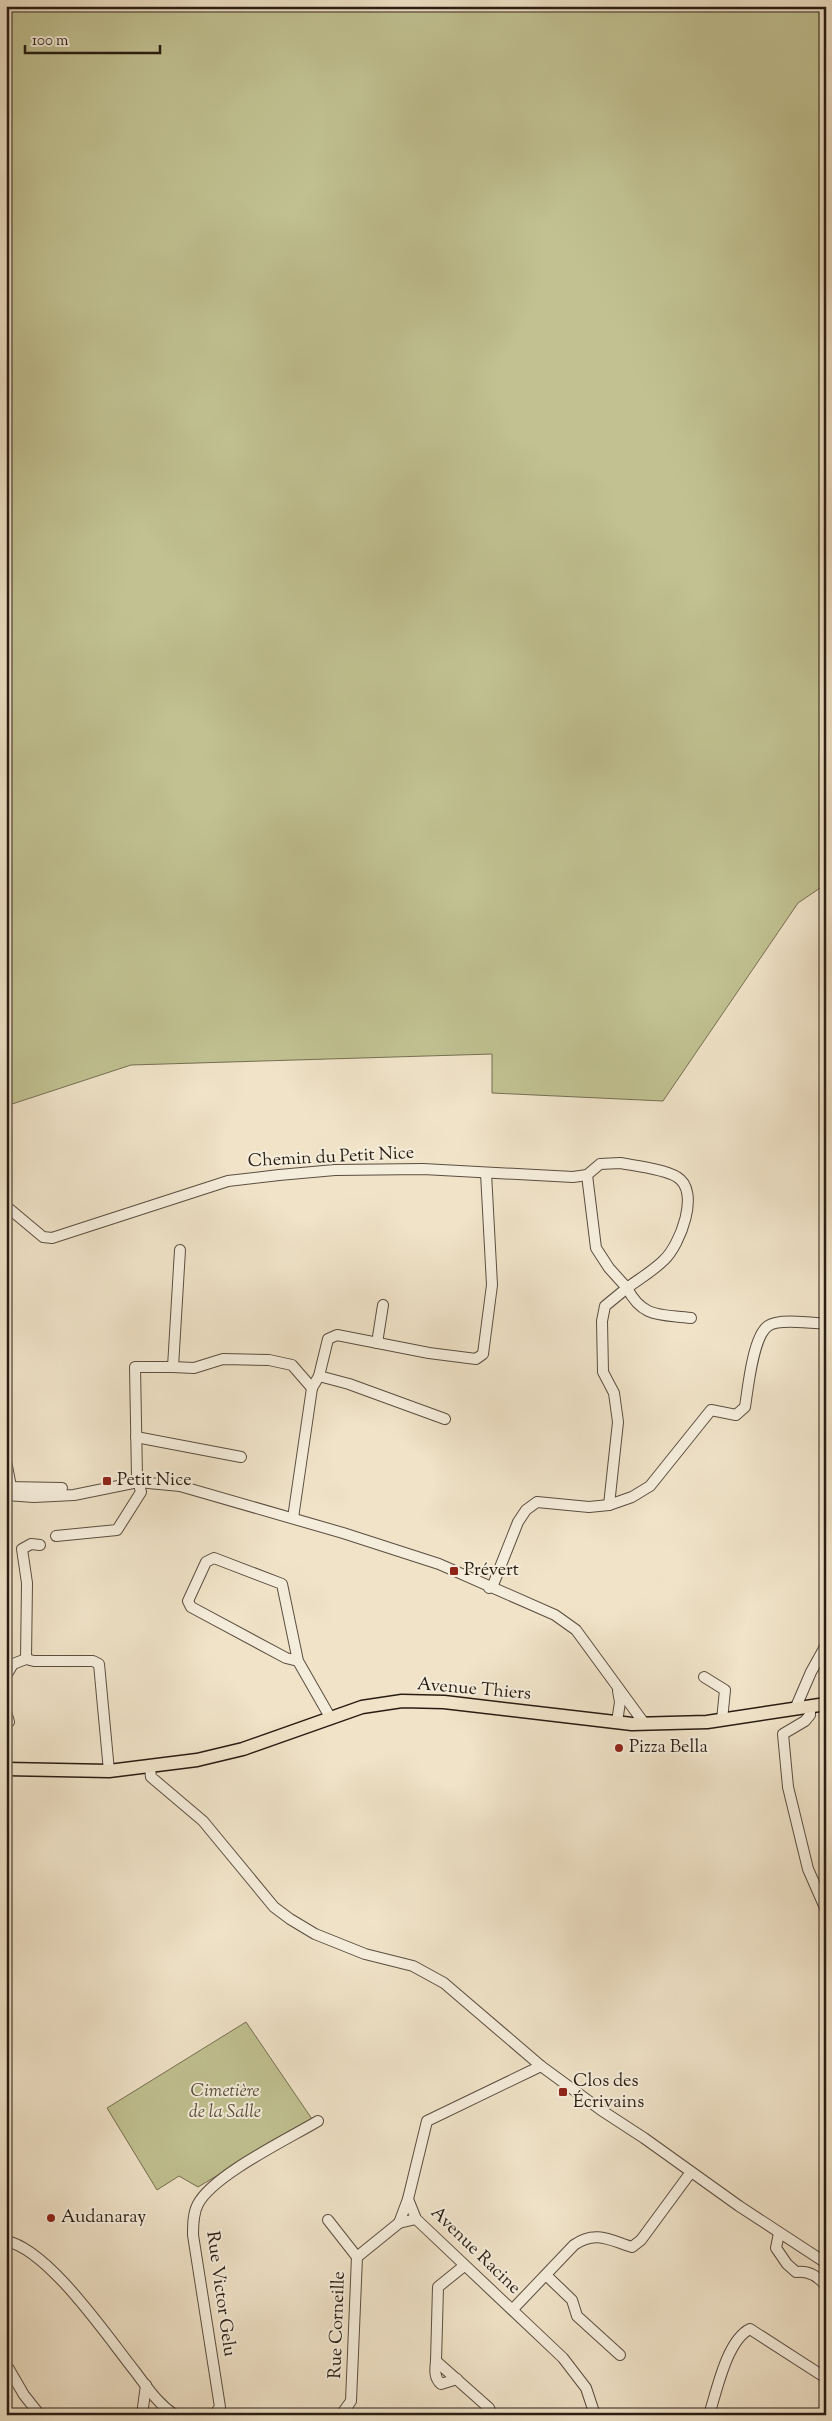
<svg xmlns="http://www.w3.org/2000/svg" width="832" height="2421" viewBox="0 0 832 2421" font-family="'Sorts Mill Goudy',serif">
	<style>
		.green { fill: #c1c191; stroke: #756f52 }
		.lines { fill: none; stroke-linecap: round; stroke-linejoin: round }
		.minor-casing { stroke: #5b4e40; stroke-width: 12 }
		.major-casing { stroke: #291d13; stroke-width: 15 }
		.minor { stroke: #f5eddb; stroke-width: 10 }
		.major { stroke: #f0e3c8; stroke-width: 12 }
		.poi-dot { fill: #8f2418; stroke: #f5eddb; stroke-width: 2 }
		.labels { text-anchor: middle; dominant-baseline: central; stroke-width: 4; stroke-linejoin: round; paint-order: stroke }
		.street-label { font-size: 18px; fill: #291d13; stroke: #f5eddb }
		.poi-label { font-size: 18px; fill: #291d13; stroke: #f5eddb; text-anchor: start }
		.park-label { font-size: 18px; font-style: italic; fill: #574e39; stroke: #f5eddb }
	</style>
	<rect width="100%" height="100%" fill="#f0e3c8"/>
	<filter id="stains"><feTurbulence type="fractalNoise" baseFrequency=".004" numOctaves="4"/><feColorMatrix values="0 0 0 0 .2 0 0 0 0 .09 0 0 0 0 .02 0 0 0 .5 -.17"/></filter>
	<radialGradient id="worn" r=".72"><stop offset=".6" stop-color="#630" stop-opacity="0"/><stop offset="1" stop-color="#630" stop-opacity=".3"/></radialGradient>
	<g class="green">
		<path d="M 6,6 L 826,6 L 826,884 L 798,903 L 663,1101 L 492,1093 L 492,1054 L 131,1065 L 6,1106 Z"/>
		<path d="M 246,2022 L 312,2119 L 198,2187 L 179,2176 L 157,2190 L 107,2108 Z"/>
	</g>
	<g class="lines">
		<g class="minor-casing">
			<g id="minor">
				<path d="M 620,1163 C 636,1166 664,1169 677,1177 C 701,1191 680,1245 664,1260 C 653,1271 639,1279 627,1288 L 609,1268 L 596,1248 L 587,1175 L 600,1164 Z"/>
				<path d="M 6,1206 L 43,1237 L 52,1238 L 228,1181 L 279,1175 L 335,1170 L 423,1169 L 573,1177 L 587,1175"/>
				<path d="M 377,1343 L 383,1305"/>
				<path d="M 173,1367 L 194,1368 L 223,1359 L 269,1360 L 292,1365 L 312,1388"/>
				<path d="M 319,1376 L 349,1384 L 445,1419"/>
				<path d="M 136,1437 L 241,1457"/>
				<path d="M 6,1461 L 12,1492"/>
				<path d="M 6,1487 L 62,1488"/>
				<path d="M 6,1495 L 34,1497 L 74,1495 L 138,1482 L 180,1486 L 343,1533 L 439,1564 L 555,1615 L 576,1630 L 644,1723"/>
				<path d="M 609,1505 L 618,1422 L 614,1393 L 603,1372 L 602,1321 L 605,1306 L 627,1288 C 643,1319 661,1314 691,1318"/>
				<path d="M 293,1518 L 312,1388 L 319,1376 L 328,1339 L 337,1335 L 429,1353 L 476,1359 L 483,1354 L 492,1285 L 486,1173"/>
				<path d="M 56,1536 L 117,1530 L 141,1492 L 137,1477 L 135,1367 L 173,1367 L 180,1250"/>
				<path d="M 489,1588 L 493,1585 L 518,1522 L 526,1510 L 537,1502 L 589,1507 L 609,1505 L 632,1497 L 650,1486 L 711,1410 L 736,1415 L 745,1407 C 748,1388 753,1336 768,1326 C 778,1318 813,1323 826,1324"/>
				<path d="M 26,1659 L 27,1583 L 22,1549 L 31,1544 L 40,1545"/>
				<path d="M 298,1661 L 286,1658 L 191,1607 L 188,1601 L 206,1562 L 214,1558 L 282,1584 L 298,1661 L 330,1717"/>
				<path d="M 6,1676 L 13,1664 L 26,1659 L 34,1661 L 93,1661 L 99,1664 L 109,1771"/>
				<path d="M 704,1677 L 725,1690 L 722,1720"/>
				<path d="M 810,1707 L 810,1715 L 805,1721 L 783,1734 L 788,1787 L 808,1869 L 826,1910"/>
				<path d="M 795,1709 L 811,1672 L 826,1645"/>
				<path d="M 6,1712 L 9,1722"/>
				<path d="M 617,1722 L 620,1702 L 618,1691"/>
				<path d="M 150,1768 L 151,1777 L 203,1821 L 274,1907 L 290,1919 L 315,1934 L 365,1954 L 413,1966 L 444,1983 L 541,2066 L 601,2110 L 644,2138 L 739,2206 L 826,2263"/>
				<path d="M 541,2066 L 427,2121 L 408,2199 L 416,2219 L 563,2358 L 586,2388 L 595,2415"/>
				<path d="M 408,2199 L 399,2223 L 416,2219"/>
				<path d="M 328,2220 L 357,2257"/>
				<path d="M 779,2233 L 776,2248 L 787,2264 L 796,2272 C 809,2270 818,2276 826,2286"/>
				<path d="M 6,2241 C 48,2249 107,2336 134,2370 C 147,2387 157,2403 175,2415"/>
				<path d="M 464,2266 L 438,2287 L 436,2361 L 489,2408 L 492,2415"/>
				<path d="M 546,2275 L 572,2300 L 577,2316 L 620,2355"/>
				<path d="M 513,2309 L 574,2245 C 595,2230 610,2240 632,2247 L 641,2240 L 691,2172"/>
				<path d="M 436,2361 C 435,2370 434,2378 441,2384 L 457,2379"/>
				<path d="M 6,2364 L 24,2395 L 40,2415"/>
				<path d="M 142,2415 L 146,2385"/>
				<path d="M 214,2415 L 220,2407 L 193,2235 C 193,2225 193,2213 198,2204 C 213,2175 288,2139 318,2121"/>
				<path d="M 341,2415 L 351,2401 L 357,2257 L 399,2223"/>
				<path d="M 709,2415 C 717,2390 727,2340 750,2329 L 826,2378"/>
			</g>
		</g>
		<g class="major-casing">
			<path id="major" d="M 6,1769 L 109,1771 L 197,1760 L 243,1749 L 362,1707 L 402,1701 L 444,1702 L 632,1724 L 707,1722 L 826,1704"/>
		</g>
		<use href="#minor" class="minor"/>
		<use href="#major" class="major"/>
	</g>
	<g class="poi-dot">
		<rect x="102" y="1476" width="10" height="10" rx="2.5"/>
		<rect x="449" y="1566" width="10" height="10" rx="2.5"/>
		<circle cx="619" cy="1748" r="5"/>
		<rect x="558" y="2087" width="10" height="10" rx="2.5"/>
		<circle cx="51" cy="2218" r="5"/>
	</g>
	<g class="labels">
		<g class="street-label">
			<text transform="translate(331 1158) rotate(-3)">Chemin du Petit Nice</text>
			<text transform="translate(474 1690) rotate(5)">Avenue Thiers</text>
			<text transform="translate(475 2251) rotate(44)">Avenue Racine</text>
			<text transform="translate(220 2294) rotate(82)">Rue Victor Gelu</text>
			<text transform="translate(338 2325) rotate(-88)">Rue Corneille</text>
		</g>
		<g class="poi-label">
			<text x="117" y="1481">Petit Nice</text>
			<text x="464" y="1571">Prévert</text>
			<text x="629" y="1748">Pizza Bella</text>
			<text x="573" y="2082">Clos des<tspan x="573" dy="21">Écrivains</tspan></text>
			<text x="61" y="2218">Audanaray</text>
		</g>
		<g class="park-label">
			<text x="225" y="2092">Cimetière<tspan x="225" dy="21">de la Salle</tspan></text>
		</g>
	</g>
	<rect width="832" height="2421" fill="none" stroke="#f0e3c8" stroke-width="25"/>
	<rect x="8" y="8" width="817" height="2406" fill="none" stroke="#291d13" stroke-width="2.5"/>
	<rect x="12" y="12" width="807" height="2396" fill="none" stroke="#291d13"/>
	<path d="M25 45v8h135v-8" fill="none" stroke="#291d13" stroke-width="2.5"/>
	<text x="32" y="45" font-size="15" fill="#291d13" stroke="#f5eddb" stroke-width="4" paint-order="stroke">100 m</text>
	<rect width="100%" height="100%" filter="url(#stains)"/>
	<rect width="100%" height="100%" fill="url(#worn)"/>
</svg>
